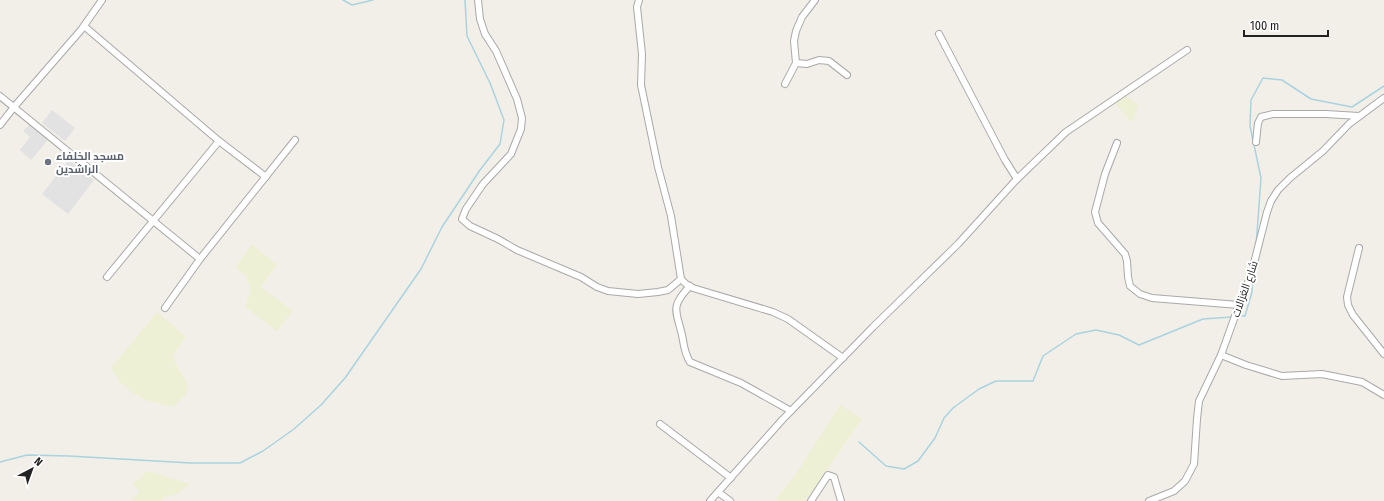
<svg xmlns="http://www.w3.org/2000/svg" width="1384" height="501" viewBox="0 0 1384 501" font-family="'Fira Sans Condensed',Cairo,sans-serif">
	<style>
		.farmland { fill: #eef0d5 }
		.parking { fill: #e2e2e2 }
		.lines { fill: none; stroke-linecap: round; stroke-linejoin: round }
		.stream { stroke: #aad3df; stroke-width: 1.5 }
		.minor-casing { stroke: #a9a9a9; stroke-width: 8 }
		.minor { stroke: #fff; stroke-width: 6 }
		.worship-dot { fill: #6b7280; stroke: #fff; stroke-width: 1.5 }
		.labels { text-anchor: middle; dominant-baseline: central; stroke-width: 4; stroke-linejoin: round; paint-order: stroke }
		.worship-label { font-size: 11px; font-weight: bold; fill: #5b616d; stroke: #fff; text-anchor: start }
		.street-label { font-size: 11px; fill: #222; stroke: #fff }
	</style>
	<rect width="100%" height="100%" fill="#f2efe9"/>
	<g class="farmland">
		<path d="M 1124,95 L 1138,105 L 1133,121 L 1130,121 L 1114,102 Z"/>
		<path d="M 252,244 L 277,265 L 261,287 L 293,311 L 277,331 L 245,307 L 251,291 L 246,276 L 235,268 Z"/>
		<path d="M 157,312 L 186,337 L 173,356 L 177,366 L 188,384 L 187,393 L 174,406 L 167,406 L 146,400 L 131,392 L 120,382 L 111,368 Z"/>
		<path d="M 840,405 L 862,419 L 806,501 L 779,501 L 776,498 L 794,477 Z"/>
		<path d="M 147,471 L 190,484 L 175,495 L 164,497 L 161,501 L 131,501 L 140,491 L 133,484 Z"/>
	</g>
	<g class="parking">
		<path d="M 52,110 L 75,128 L 65,141 L 42,123 Z"/>
		<path d="M 30,124 L 48,140 L 31,160 L 20,150 L 30,137 L 23,131 Z"/>
		<path d="M 69,160 L 94,180 L 68,214 L 42,194 Z"/>
	</g>
	<g class="lines">
		<g class="stream">
			<path d="M 343,0 L 352,5 L 373,0"/>
			<path d="M 1256,246 L 1261,178 L 1250,126 L 1251,100 L 1263,78 L 1282,80 L 1311,99 L 1352,107 L 1384,86"/>
			<path d="M 1236,316 L 1245,316 L 1252,292 L 1253,277"/>
			<path d="M 859,442 L 886,466 L 904,469 L 918,461 L 935,438 L 944,418 L 953,408 L 979,389 L 996,381 L 1033,381 L 1043,356 L 1076,334 L 1096,330 L 1119,335 L 1139,345 L 1203,319 L 1232,317"/>
			<path d="M 0,462 L 27,455 L 69,456 L 191,463 L 240,463 L 263,451 L 294,429 L 321,405 L 345,378 L 421,269 L 442,227 L 480,170 L 500,144 L 504,120 L 490,83 L 467,36 L 465,0"/>
		</g>
		<g class="minor-casing">
			<g id="minor">
				<path d="M 478,0 L 480,19 L 485,34 L 496,51 L 517,99 L 522,118 L 521,129 L 511,154 L 483,184 L 466,209 L 462,219 L 470,226 L 498,239 L 517,250 L 581,277 L 597,287 L 608,291 L 638,294 L 658,292 L 668,290 L 681,279"/>
				<path d="M 639,0 L 637,7 L 642,54 L 641,85 L 658,167 L 671,216 L 681,279 L 686,284 L 693,288 L 773,312 L 788,319 L 843,358"/>
				<path d="M 84,26 L 219,141"/>
				<path d="M 939,34 L 1005,160 L 1017,179"/>
				<path d="M 796,63 L 807,64 L 819,60 L 829,61 L 847,75"/>
				<path d="M 785,84 L 796,63 L 794,41 L 796,31 L 802,17 L 815,0"/>
				<path d="M 0,96 L 200,259"/>
				<path d="M 0,125 L 14,107 L 81,30 L 102,0"/>
				<path d="M 1256,142 L 1258,123 L 1261,117 L 1273,114 L 1326,114 L 1359,116"/>
				<path d="M 1117,143 L 1105,174 L 1095,212 L 1098,223 L 1125,254 L 1127,261 L 1128,277 L 1130,286 L 1140,294 L 1152,298 L 1239,305"/>
				<path d="M 1359,248 L 1347,297 L 1348,305 L 1353,315 L 1384,354"/>
				<path d="M 107,277 L 219,141 L 266,177"/>
				<path d="M 690,286 C 670,307 676,310 682,335 C 684,344 684,353 690,362 L 741,383 L 791,411"/>
				<path d="M 165,308 L 200,259 L 295,140"/>
				<path d="M 1221,355 L 1246,365 L 1282,376 L 1322,374 L 1362,382 L 1384,395"/>
				<path d="M 660,424 L 731,478"/>
				<path d="M 718,492 L 730,501"/>
				<path d="M 710,501 L 783,419 L 873,327 L 958,244 L 1017,179 L 1066,132 L 1187,50"/>
				<path d="M 811,501 L 828,475 L 834,477 L 841,501"/>
				<path d="M 1149,501 L 1174,491 L 1185,481 L 1194,464 L 1197,419 L 1199,401 L 1221,355 L 1239,305 L 1251,275 L 1267,212 L 1271,201 L 1278,190 L 1290,178 L 1323,151 L 1349,124 L 1384,98"/>
			</g>
		</g>
		<use href="#minor" class="minor"/>
	</g>
	<circle class="worship-dot" cx="48" cy="162" r="4"/>
	<g class="labels">
		<g class="worship-label">
			<text x="56" y="156">مسجد الخلفاء<tspan x="56" dy="13">الراشدين</tspan></text>
		</g>
		<g class="street-label">
			<text transform="translate(1245 289) rotate(-71)">شارع الغزالات</text>
		</g>
	</g>
	<g transform="translate(32 469) rotate(41)" stroke="#ffffff" stroke-width="3" paint-order="stroke">
	<path d="M0-3L7 15L0 10L-7 15Z" fill="#222222"/>
	<text y="-6" font-size="11" font-weight="bold" text-anchor="middle" fill="#222222">N</text>
	</g>
	<path d="M1244 30v6h84v-6" fill="none" stroke="#222222" stroke-width="2"/>
	<text x="1250" y="30" font-size="12" fill="#222222" stroke="#ffffff" stroke-width="3" paint-order="stroke">100 m</text>
</svg>
